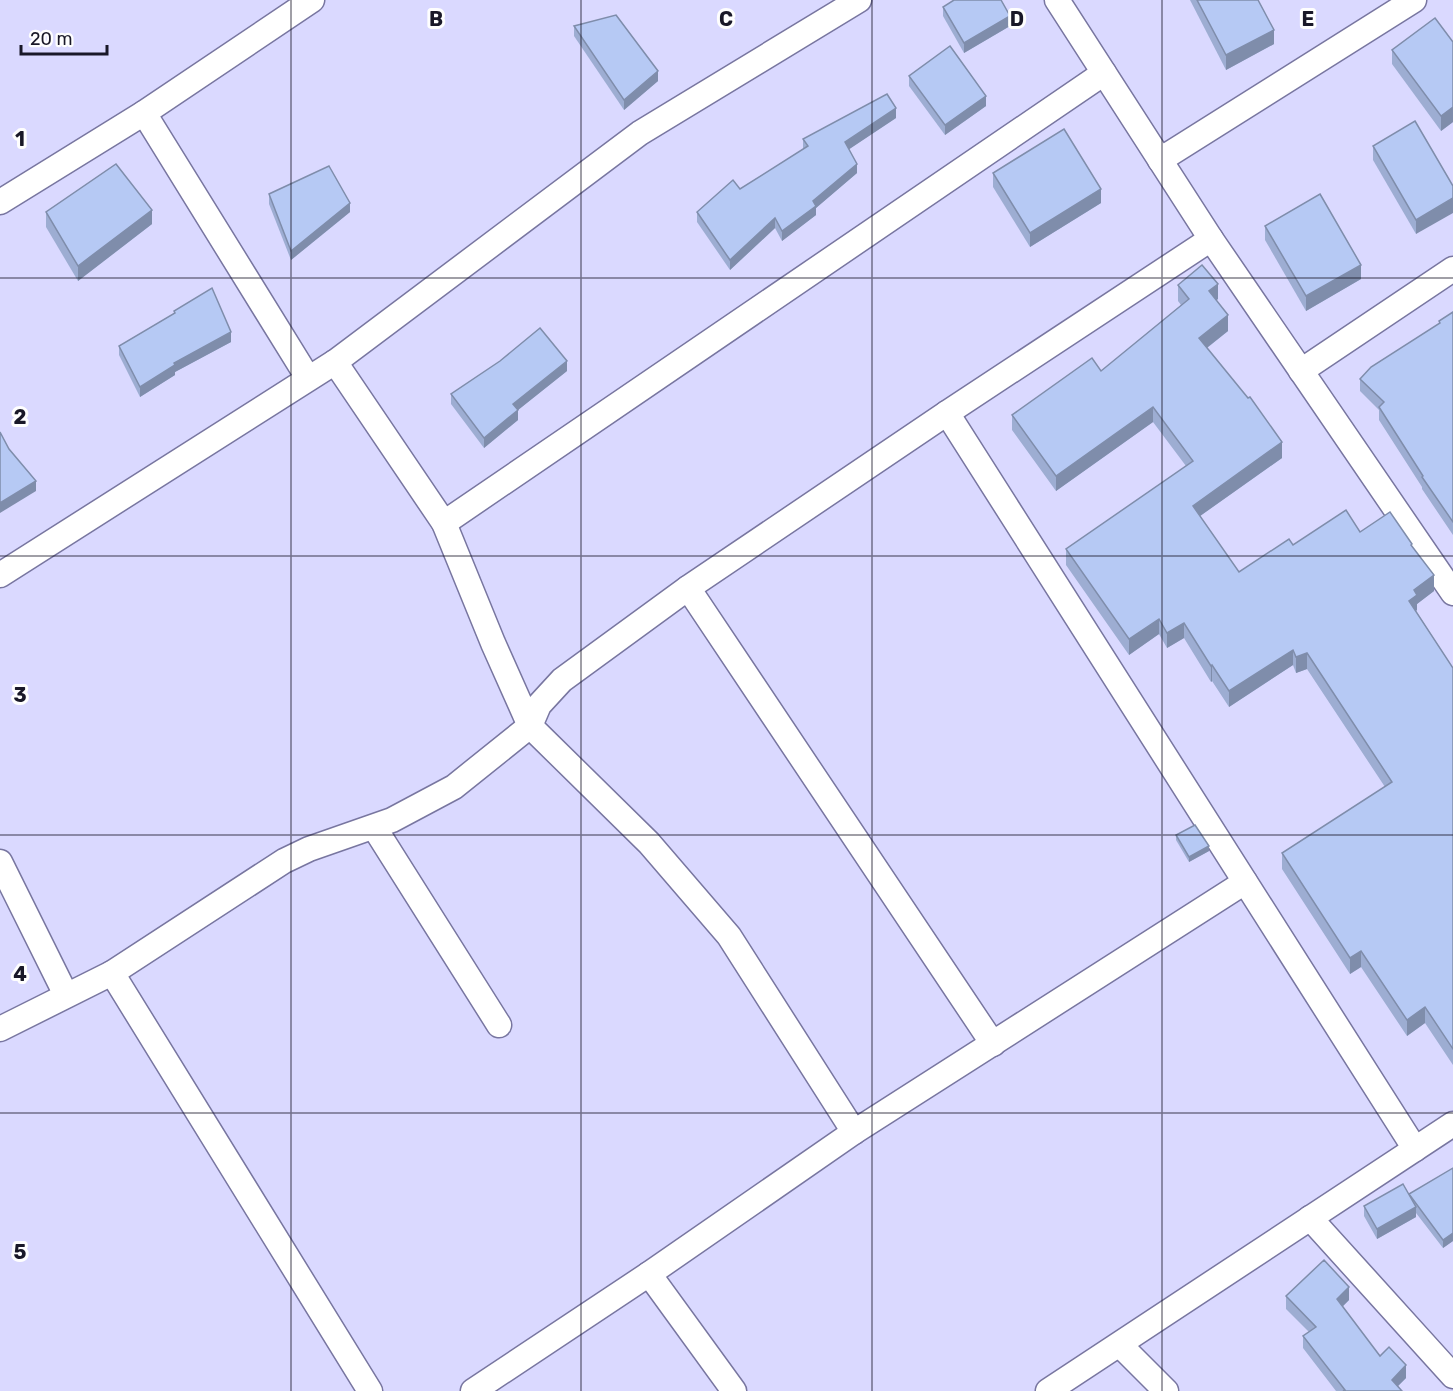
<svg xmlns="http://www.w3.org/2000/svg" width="1453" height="1391" viewBox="0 0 1453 1391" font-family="Rubik,sans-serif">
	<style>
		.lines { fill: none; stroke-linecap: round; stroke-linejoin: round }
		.minor-casing { stroke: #7876a0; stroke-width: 27 }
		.minor { stroke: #fff; stroke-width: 24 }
		.wall { fill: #9dadd2 }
		.shaded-wall { fill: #7f8dab }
		.building { fill: #b6c9f4; stroke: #7f8dab; stroke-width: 1.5 }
		.grid { fill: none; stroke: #191828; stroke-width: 1.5; stroke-opacity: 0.55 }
		.grid-label { font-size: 20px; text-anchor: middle; font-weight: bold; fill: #191828; stroke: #fefefe; stroke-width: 6; stroke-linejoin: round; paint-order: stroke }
	</style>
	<rect width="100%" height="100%" fill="#dad9ff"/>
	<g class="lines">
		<g class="minor-casing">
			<g id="minor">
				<path d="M 1057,0 L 1211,239 L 1453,593"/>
				<path d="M 144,113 L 308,378"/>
				<path d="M 1160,160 L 1414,0"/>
				<path d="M 0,202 L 144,113 L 312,0"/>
				<path d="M 335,362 L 444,523 L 493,643 L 530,726 L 649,843 L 729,936 L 854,1132"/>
				<path d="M 1301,371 L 1453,269"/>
				<path d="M 947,413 L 1415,1149"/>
				<path d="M 444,523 L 1104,73"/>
				<path d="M 0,575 L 335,362 L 640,133 L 859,0"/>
				<path d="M 688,588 L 993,1044"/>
				<path d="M 374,827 L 499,1025"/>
				<path d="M 0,862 L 66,995"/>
				<path d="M 112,973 L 370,1391"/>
				<path d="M 0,1029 L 112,973 L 284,861 L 309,849 L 392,820 L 454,787 L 530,726 L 539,705 L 562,680 L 688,588 L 947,413 L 1211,239"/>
				<path d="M 1310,1218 L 1453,1376"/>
				<path d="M 649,1274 L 734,1391"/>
				<path d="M 1120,1345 L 1166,1391"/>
				<path d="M 473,1391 L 649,1274 L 854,1132 L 1245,882"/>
				<path d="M 1048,1391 L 1453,1124"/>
			</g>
		</g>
		<use href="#minor" class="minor"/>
	</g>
	<g class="wall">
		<path d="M 1190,0 L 1258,0 L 1274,44 L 1226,70 Z"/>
		<path d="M 943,7 L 1010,26 L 964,53 L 943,16 Z"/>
		<path d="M 574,26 L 658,81 L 624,110 L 574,36 Z"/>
		<path d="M 1453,42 L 1453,122 L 1441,131 L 1392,64 L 1392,50 Z"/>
		<path d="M 909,76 L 986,106 L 945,135 L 909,86 Z"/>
		<path d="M 896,118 L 849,149 L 857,173 L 816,208 L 816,215 L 782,241 L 775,228 L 730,270 L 697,222 L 697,212 L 740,189 L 803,149 L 803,139 Z"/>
		<path d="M 1373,146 L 1453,186 L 1416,234 L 1373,160 Z"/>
		<path d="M 993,173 L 1101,203 L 1030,247 L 993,187 Z"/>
		<path d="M 269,194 L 350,212 L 291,260 L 269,204 Z"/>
		<path d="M 46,212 L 152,224 L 78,281 L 46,227 Z"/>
		<path d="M 1265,226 L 1361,279 L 1306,311 L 1265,240 Z"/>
		<path d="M 1178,285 L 1218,299 L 1216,300 L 1228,331 L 1207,348 L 1282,458 L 1200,516 L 1239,572 L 1293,545 L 1360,532 L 1412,546 L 1434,591 L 1417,604 L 1417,610 L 1416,611 L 1453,668 L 1453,1065 L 1425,1023 L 1407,1036 L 1361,967 L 1350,974 L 1282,869 L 1282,853 L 1385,787 L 1307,669 L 1296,673 L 1293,665 L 1229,707 L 1212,681 L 1211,682 L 1184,638 L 1167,648 L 1159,634 L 1129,655 L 1066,565 L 1066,549 L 1186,466 L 1153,422 L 1056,491 L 1012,430 L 1012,415 L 1101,371 L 1181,305 L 1178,301 Z"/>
		<path d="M 174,311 L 231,342 L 175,372 L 175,375 L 140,397 L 119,355 L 119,346 L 174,314 Z"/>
		<path d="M 1453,312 L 1453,535 L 1422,489 L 1422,487 L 1379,420 L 1379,410 L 1360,391 L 1360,379 L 1439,324 L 1439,321 Z"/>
		<path d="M 567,371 L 518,410 L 518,420 L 484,448 L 451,404 L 451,394 Z"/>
		<path d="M 1176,835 L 1209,851 L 1189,862 L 1176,840 Z"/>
		<path d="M 1453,1168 L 1453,1241 L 1443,1248 L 1416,1213 L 1416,1217 L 1377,1239 L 1364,1216 L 1364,1206 L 1409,1194 Z"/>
		<path d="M 1286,1296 L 1349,1300 L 1342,1307 L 1380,1356 L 1406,1378 L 1398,1386 L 1402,1391 L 1336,1391 L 1303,1348 L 1303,1336 L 1309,1332 L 1286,1309 Z"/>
	</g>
	<g class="shaded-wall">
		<path d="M 1010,16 L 1010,26 L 964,53 L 964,43 Z"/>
		<path d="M 1274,30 L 1274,44 L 1226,70 L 1226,55 Z"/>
		<path d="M 658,71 L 658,81 L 624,110 L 624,100 Z"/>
		<path d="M 986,96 L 986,106 L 945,135 L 945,125 Z"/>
		<path d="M 1453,107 L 1453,122 L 1441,131 L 1441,116 Z"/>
		<path d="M 896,108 L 896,118 L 845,152 L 845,142 Z"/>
		<path d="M 857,164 L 857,173 L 816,208 L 816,215 L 782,241 L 782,231 L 813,201 Z"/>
		<path d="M 1101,189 L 1101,203 L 1030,247 L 1030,233 Z"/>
		<path d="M 1453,198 L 1453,213 L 1416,234 L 1416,220 Z"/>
		<path d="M 350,203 L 350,212 L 291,260 L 291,251 Z"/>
		<path d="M 152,210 L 152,224 L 78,281 L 78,266 Z"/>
		<path d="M 775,218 L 775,228 L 730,270 L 730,260 Z"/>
		<path d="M 1361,265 L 1361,279 L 1306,311 L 1306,296 Z"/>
		<path d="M 1218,284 L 1218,299 L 1209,306 L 1209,291 Z"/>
		<path d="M 1228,315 L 1228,331 L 1199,354 L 1199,338 Z"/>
		<path d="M 231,332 L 231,342 L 175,372 L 175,375 L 140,397 L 140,387 L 174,363 Z"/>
		<path d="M 567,361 L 567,371 L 513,414 L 513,404 Z"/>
		<path d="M 1153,407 L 1153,422 L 1056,491 L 1056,476 Z"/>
		<path d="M 518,410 L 518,420 L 484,448 L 484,438 Z"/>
		<path d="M 1282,442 L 1282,458 L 1193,521 L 1193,506 Z"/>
		<path d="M 36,481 L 36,491 L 0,513 L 0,503 Z"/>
		<path d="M 1434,575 L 1434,591 L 1417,604 L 1417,610 L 1409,616 L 1409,601 L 1414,590 Z"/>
		<path d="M 1159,619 L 1159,634 L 1129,655 L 1129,639 Z"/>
		<path d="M 1184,623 L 1184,638 L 1167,648 L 1167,633 Z"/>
		<path d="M 1293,650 L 1293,665 L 1229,707 L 1229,691 Z"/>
		<path d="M 1307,653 L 1307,669 L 1296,673 L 1296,657 Z"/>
		<path d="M 1212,665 L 1212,681 L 1211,682 L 1211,666 Z"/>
		<path d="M 1209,846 L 1209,851 L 1189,862 L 1189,857 Z"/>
		<path d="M 1361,951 L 1361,967 L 1350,974 L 1350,958 Z"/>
		<path d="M 1425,1007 L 1425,1023 L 1407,1036 L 1407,1020 Z"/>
		<path d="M 1416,1207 L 1416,1217 L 1377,1239 L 1377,1229 Z"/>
		<path d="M 1453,1233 L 1453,1241 L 1443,1248 L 1443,1240 Z"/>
		<path d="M 1349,1287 L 1349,1300 L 1337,1312 L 1337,1299 Z"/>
		<path d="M 1406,1365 L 1406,1378 L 1393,1391 L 1392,1380 Z"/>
	</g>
	<g class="building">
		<path d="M 954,0 L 1001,0 L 1010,16 L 964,43 L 943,7 Z"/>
		<path d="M 1197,0 L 1258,0 L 1274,30 L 1226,55 Z"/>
		<path d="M 616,15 L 658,71 L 624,100 L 574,26 Z"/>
		<path d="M 1435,18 L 1453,42 L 1453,107 L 1441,116 L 1392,50 Z"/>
		<path d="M 950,46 L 986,96 L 945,125 L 909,76 Z"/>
		<path d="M 887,94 L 896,108 L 845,142 L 857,164 L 813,201 L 816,206 L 782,231 L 775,218 L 730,260 L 697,212 L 733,180 L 740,189 L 808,146 L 803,139 Z"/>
		<path d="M 1415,121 L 1453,186 L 1453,198 L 1416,220 L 1373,146 Z"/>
		<path d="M 1064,129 L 1101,189 L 1030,233 L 993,173 Z"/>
		<path d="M 116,164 L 152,210 L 78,266 L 46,212 Z"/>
		<path d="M 329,166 L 350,203 L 291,251 L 269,194 Z"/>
		<path d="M 1320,194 L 1361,265 L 1306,296 L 1265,226 Z"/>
		<path d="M 1202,265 L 1218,284 L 1209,291 L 1228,315 L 1199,338 L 1248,398 L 1250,397 L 1282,442 L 1193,506 L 1239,572 L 1289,539 L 1293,545 L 1346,510 L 1360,532 L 1390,512 L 1412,544 L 1411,545 L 1434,575 L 1414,590 L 1417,595 L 1409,601 L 1453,668 L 1453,1049 L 1425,1007 L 1407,1020 L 1361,951 L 1350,958 L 1282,853 L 1392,782 L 1307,653 L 1296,657 L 1293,650 L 1229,691 L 1212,665 L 1211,666 L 1184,623 L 1167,633 L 1159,619 L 1129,639 L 1066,549 L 1193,461 L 1153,407 L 1056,476 L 1012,415 L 1092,358 L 1101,371 L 1189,299 L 1178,285 Z"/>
		<path d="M 212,288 L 231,332 L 174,363 L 175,365 L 140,387 L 119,346 L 175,313 L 174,311 Z"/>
		<path d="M 1453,312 L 1453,522 L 1422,477 L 1423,476 L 1379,407 L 1384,402 L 1360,379 L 1371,367 L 1440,323 L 1439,321 Z"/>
		<path d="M 540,328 L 567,361 L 513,404 L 518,410 L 484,438 L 451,394 L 500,361 Z"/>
		<path d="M 0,432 L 9,449 L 36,481 L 0,503 Z"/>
		<path d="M 1195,825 L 1209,846 L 1189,857 L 1176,835 Z"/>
		<path d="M 1453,1168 L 1453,1233 L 1443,1240 L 1409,1194 Z"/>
		<path d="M 1403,1184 L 1416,1207 L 1377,1229 L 1364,1206 Z"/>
		<path d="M 1324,1260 L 1349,1287 L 1337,1299 L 1380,1356 L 1389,1347 L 1406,1365 L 1392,1380 L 1402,1391 L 1343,1391 L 1345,1390 L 1303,1336 L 1316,1327 L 1286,1296 Z"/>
	</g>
	<path class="grid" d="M 291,0 L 291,1391M 581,0 L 581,1391M 872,0 L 872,1391M 1162,0 L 1162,1391M 0,278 L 1453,278M 0,556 L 1453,556M 0,835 L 1453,835M 0,1113 L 1453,1113"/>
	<g class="grid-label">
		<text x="436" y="26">B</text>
		<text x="726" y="26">C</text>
		<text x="1017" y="26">D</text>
		<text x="1308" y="26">E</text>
		<text x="20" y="146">1</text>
		<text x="20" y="424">2</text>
		<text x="20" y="702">3</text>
		<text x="20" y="981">4</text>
		<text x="20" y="1259">5</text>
	</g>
	<path d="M21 45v9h86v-9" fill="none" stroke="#191828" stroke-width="3"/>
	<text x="30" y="45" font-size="18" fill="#191828" stroke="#fefefe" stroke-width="4.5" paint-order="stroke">20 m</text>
</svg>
